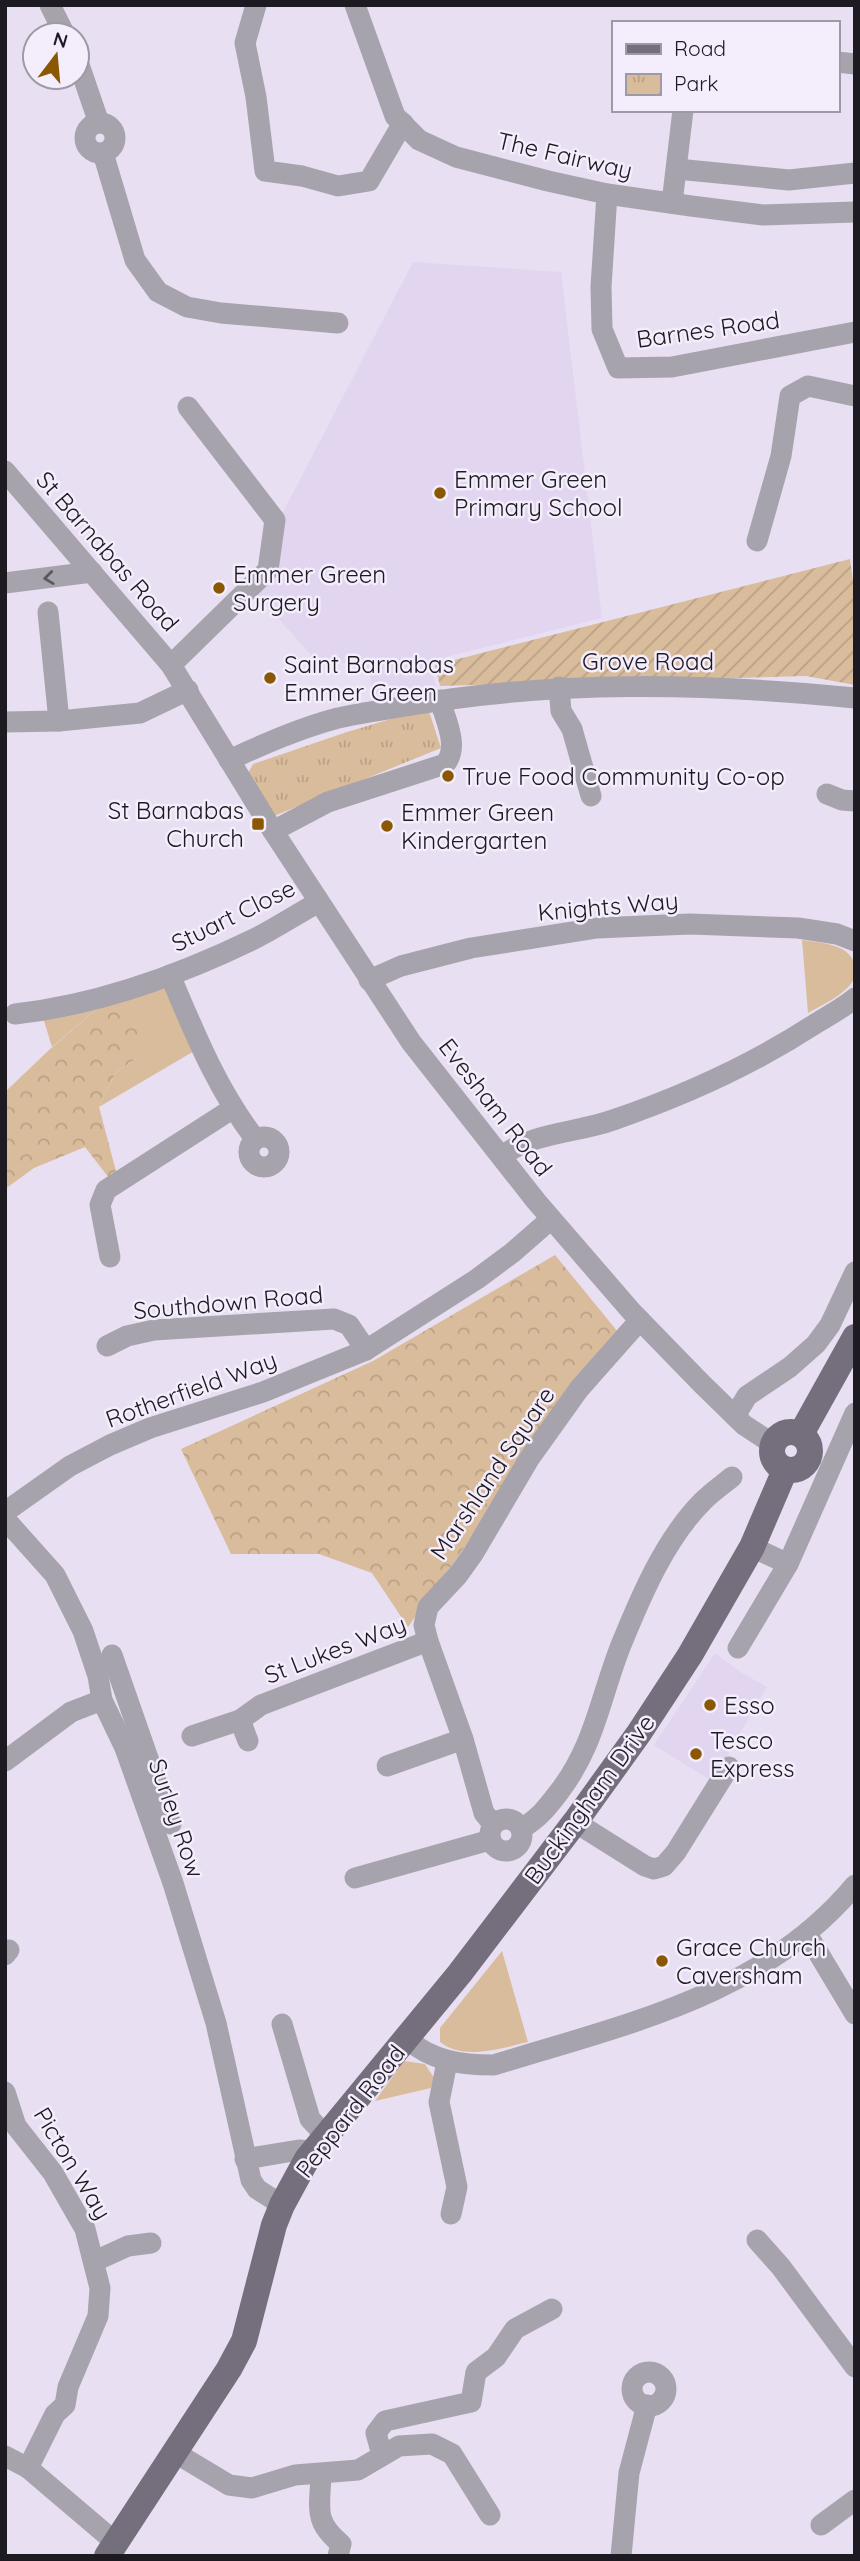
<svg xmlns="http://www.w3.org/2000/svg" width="860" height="2561" viewBox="0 0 860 2561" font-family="Quicksand,sans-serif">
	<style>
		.built { fill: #e2d5f0 }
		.grass { fill: #d9bc9b }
		.forest { fill: url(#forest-crowns) }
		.park { fill: url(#park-tufts) }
		.garden { fill: url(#garden-furrows) }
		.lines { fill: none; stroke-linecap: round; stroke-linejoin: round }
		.minor { stroke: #a7a3ac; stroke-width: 21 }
		.major { stroke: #756e7d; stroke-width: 26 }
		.oneway { stroke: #5c5860 }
		.poi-dot { fill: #8a5702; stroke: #f4edfc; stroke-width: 2.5 }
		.labels { text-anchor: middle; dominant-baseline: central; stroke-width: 5; stroke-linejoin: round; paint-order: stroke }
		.street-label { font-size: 24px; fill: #1e1a21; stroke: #f4edfc }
		.poi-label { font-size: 24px; fill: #1e1a21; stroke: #f4edfc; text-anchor: start }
	</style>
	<defs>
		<pattern id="forest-crowns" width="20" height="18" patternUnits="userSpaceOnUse" patternTransform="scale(1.75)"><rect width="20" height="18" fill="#d9bc9b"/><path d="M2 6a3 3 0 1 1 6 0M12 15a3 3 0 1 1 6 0" fill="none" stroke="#baa185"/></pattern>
		<pattern id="park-tufts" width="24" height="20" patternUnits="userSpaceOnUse" patternTransform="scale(1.75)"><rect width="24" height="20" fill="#d9bc9b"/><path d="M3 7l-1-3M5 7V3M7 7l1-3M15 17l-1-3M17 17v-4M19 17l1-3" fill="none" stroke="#baa185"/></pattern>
		<pattern id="garden-furrows" width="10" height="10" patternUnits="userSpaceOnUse" patternTransform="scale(1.75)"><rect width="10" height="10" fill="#d9bc9b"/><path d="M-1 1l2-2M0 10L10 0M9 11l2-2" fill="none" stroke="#baa185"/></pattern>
	</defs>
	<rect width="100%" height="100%" fill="#e8dff2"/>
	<g class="built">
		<path d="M 413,262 L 561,272 L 602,618 L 430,661 L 436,687 L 373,695 L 369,672 L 349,663 L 317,662 L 256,593 L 278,522 Z"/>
		<path d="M 715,1653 L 742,1673 L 767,1687 L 712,1781 L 654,1745 Z"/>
	</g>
	<g class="grass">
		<path d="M 802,940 C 822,943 855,944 855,970 C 855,976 854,980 850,985 C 840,997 822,1005 808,1013 Z"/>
		<path d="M 170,975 L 201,1047 L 99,1107 L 116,1072 L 139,1057 L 100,1006 L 52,1047 L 41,1011 Z"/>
		<path d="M 502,1951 L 528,2042 C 502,2048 464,2061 440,2042 L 440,2028 Z"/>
		<path d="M 404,2061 L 425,2064 L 434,2078 L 431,2088 L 375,2101 Z"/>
	</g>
	<g class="forest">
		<path d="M 100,1006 L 121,1010 L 142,1031 L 139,1057 L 116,1072 L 99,1107 L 117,1175 L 109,1178 L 85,1147 L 34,1168 L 5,1189 L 5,1092 L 48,1051 Z"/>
		<path d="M 555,1255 L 618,1332 L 408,1627 L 372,1573 L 319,1554 L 231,1554 L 181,1449 L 373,1361 Z"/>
	</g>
	<path class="park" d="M 428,708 L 441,748 L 274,816 L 247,775 L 253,764 L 347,732 Z"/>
	<path class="garden" d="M 850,559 L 855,596 L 855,685 L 806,676 L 440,686 L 435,665 Z"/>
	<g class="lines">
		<g class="minor">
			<path d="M 50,5 L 65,35"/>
			<path d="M 256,5 L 245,43 L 256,97 L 265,171 L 302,176 L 338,186 L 369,181 L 403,123"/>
			<path d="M 355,5 L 395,116 L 419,140 L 456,157 L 548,181 L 607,194 L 691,206 L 763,215 L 855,212"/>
			<path d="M 77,59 L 99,123"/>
			<path d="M 837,62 L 855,64"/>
			<circle cx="100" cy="138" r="15"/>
			<path d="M 103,153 L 135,260 L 158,292 L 187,307 L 221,313 L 338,323"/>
			<path d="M 677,169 L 789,180 L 855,173"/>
			<path d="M 607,194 L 601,287 L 602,329 L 618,368 L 672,367 L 855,332"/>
			<path d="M 672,203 L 683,110"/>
			<path d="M 5,471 L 171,665 L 273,831 L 411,1042 L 536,1201 L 631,1311 L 701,1383 L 744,1425 L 773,1444"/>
			<path d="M 757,541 L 781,456 L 790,396 L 808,386 L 855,396"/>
			<path d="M 5,583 L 92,572"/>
			<path d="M 48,612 L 59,721"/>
			<path d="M 171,665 L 268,570 L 275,520 L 188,407"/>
			<path d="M 559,687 L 561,711 L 572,729 L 591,796"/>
			<path d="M 5,722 L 59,721 L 140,713 L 188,690"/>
			<path d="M 229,760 C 264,744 300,728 338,718 C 360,713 383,710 406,706 C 555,680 704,683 855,698"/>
			<path d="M 827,794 L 842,800 L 855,801"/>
			<path d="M 273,831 L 328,802 L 445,764 C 460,747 445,719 440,700"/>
			<path d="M 170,975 C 195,1034 216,1087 255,1139"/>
			<path d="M 369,980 L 401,966 L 471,948 L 597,928 L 690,924 L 798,928 L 837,934 L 855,941"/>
			<path d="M 15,1014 C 97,1005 180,975 254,939 C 276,928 297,914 319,902"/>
			<circle cx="264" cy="1152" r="15"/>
			<path d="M 502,1156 C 533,1132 577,1133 613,1120 C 683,1096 752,1065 815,1024 C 828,1016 843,1008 855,998"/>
			<path d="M 110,1257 L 100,1205 L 106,1190 L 232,1109"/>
			<path d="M 107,1346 L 127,1336 L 154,1330 L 334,1319 L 349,1325 L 366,1350"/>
			<path d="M 735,1416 L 747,1396 L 790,1367 L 816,1344 L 830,1325 L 855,1272"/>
			<path d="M 5,1512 L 70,1466 L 110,1445 L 150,1428 L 263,1392 L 366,1350 L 477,1279 L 512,1253 L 551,1219"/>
			<path d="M 5,1519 L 55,1575 L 83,1631 L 98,1676 L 102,1700 L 125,1748 L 173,1883 L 216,2023 L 251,2180 L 257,2189 L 282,2205"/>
			<path d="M 752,1547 L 788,1564"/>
			<path d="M 738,1648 L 788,1564 L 855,1413"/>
			<path d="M 112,1655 L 171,1824"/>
			<path d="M 240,1720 L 248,1741"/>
			<path d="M 192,1736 L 240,1720 L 261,1705 L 428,1641"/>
			<path d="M 5,1761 L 71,1712 L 102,1700"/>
			<path d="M 387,1766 L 463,1739"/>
			<circle cx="506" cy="1835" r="16"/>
			<path d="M 575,1822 L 645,1866 L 654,1869 L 664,1866 L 676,1852 L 729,1767"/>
			<path d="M 493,1824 L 484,1813 L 463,1739 L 428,1641 L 424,1625 L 428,1607 L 458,1575 L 473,1554 L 529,1459 L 579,1389 L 640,1320"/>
			<path d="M 521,1829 C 539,1818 546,1809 559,1792 C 595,1745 600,1698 621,1645 C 641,1596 665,1539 703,1501 C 712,1492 722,1485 732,1477"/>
			<path d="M 355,1878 L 490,1840"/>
			<path d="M 807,1934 L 855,2014"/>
			<path d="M 5,1955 L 9,1950"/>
			<path d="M 282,2024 L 310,2119 L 326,2136"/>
			<path d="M 406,2038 C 431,2061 461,2065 494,2065 C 625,2024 763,1996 855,1885"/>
			<path d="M 447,2062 L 439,2102 L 457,2187 L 451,2214"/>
			<path d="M 5,2092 L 16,2126 L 53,2173 L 85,2229 L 100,2288 L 98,2316 L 68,2387 L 65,2405 L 55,2414 L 28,2468"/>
			<path d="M 245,2159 L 299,2150 L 313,2151"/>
			<path d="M 757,2240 L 781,2267 L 855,2367"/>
			<path d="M 95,2261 L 128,2246 L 151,2243"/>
			<circle cx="649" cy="2389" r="17"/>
			<path d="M 174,2452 L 229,2485 L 252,2488 L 295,2475 L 358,2470 L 399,2446 L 432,2444 L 452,2454 L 490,2515"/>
			<path d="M 382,2455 L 376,2433 L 385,2421 L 471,2402 L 476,2372 L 496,2357 L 515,2329 L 552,2309"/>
			<path d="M 5,2456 L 28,2468 L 115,2542"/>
			<path d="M 321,2474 C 320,2508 313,2521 341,2544 L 338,2556"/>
			<path d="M 821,2525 L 855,2500"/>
			<path d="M 621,2556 L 629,2473 L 647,2405"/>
		</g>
		<g class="major">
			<circle cx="791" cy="1451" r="19"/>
			<path d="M 801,1434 L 855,1337"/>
			<path d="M 107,2556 L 229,2369 L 244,2341 L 274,2225 L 282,2205 L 307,2159 L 460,1973 L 575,1822 L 639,1733 L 690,1655 L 752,1547 L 785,1470"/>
		</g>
	</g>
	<defs><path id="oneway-chevron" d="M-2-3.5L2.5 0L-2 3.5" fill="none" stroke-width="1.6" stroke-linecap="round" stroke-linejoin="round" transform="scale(1.75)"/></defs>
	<use class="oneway" href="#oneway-chevron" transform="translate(49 578) rotate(173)"/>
	<g class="poi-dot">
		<circle cx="440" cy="493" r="7"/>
		<circle cx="219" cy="588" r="7"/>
		<circle cx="270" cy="678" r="7"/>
		<circle cx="448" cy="776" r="7"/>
		<rect x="251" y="817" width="14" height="14" rx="3.5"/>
		<circle cx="387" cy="826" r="7"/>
		<circle cx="710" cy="1705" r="7"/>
		<circle cx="696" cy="1754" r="7"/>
		<circle cx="662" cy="1961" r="7"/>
	</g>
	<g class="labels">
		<g class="street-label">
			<text transform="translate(565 155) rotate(13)">The Fairway</text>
			<text transform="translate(708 329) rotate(-8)">Barnes Road</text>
			<text transform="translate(108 551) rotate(49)">St Barnabas Road</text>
			<text x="648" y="661">Grove Road</text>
			<text transform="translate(608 906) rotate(-5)">Knights Way</text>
			<text transform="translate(233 915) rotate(-26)">Stuart Close</text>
			<text transform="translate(496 1107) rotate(52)">Evesham Road</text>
			<text transform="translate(228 1302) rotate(-5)">Southdown Road</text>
			<text transform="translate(191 1389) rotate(-20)">Rotherfield Way</text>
			<text transform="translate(492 1473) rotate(-56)">Marshland Square</text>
			<text transform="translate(335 1649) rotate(-21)">St Lukes Way</text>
			<text transform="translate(589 1799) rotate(-54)">Buckingham Drive</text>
			<text transform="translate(177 1818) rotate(71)">Surley Row</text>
			<text transform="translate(350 2111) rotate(-52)">Peppard Road</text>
			<text transform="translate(73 2163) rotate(59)">Picton Way</text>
		</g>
		<g class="poi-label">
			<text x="454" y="479">Emmer Green<tspan x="454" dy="28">Primary School</tspan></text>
			<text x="233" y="574">Emmer Green<tspan x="233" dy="28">Surgery</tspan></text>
			<text x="284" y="664">Saint Barnabas<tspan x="284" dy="28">Emmer Green</tspan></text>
			<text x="462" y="776">True Food Community Co-op</text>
			<text x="244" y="810" text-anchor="end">St Barnabas<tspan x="244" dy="28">Church</tspan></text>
			<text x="401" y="812">Emmer Green<tspan x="401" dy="28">Kindergarten</tspan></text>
			<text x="724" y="1705">Esso</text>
			<text x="710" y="1740">Tesco<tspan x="710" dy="28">Express</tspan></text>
			<text x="676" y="1947">Grace Church<tspan x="676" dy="28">Caversham</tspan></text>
		</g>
	</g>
	<rect width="860" height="2561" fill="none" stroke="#1e1a21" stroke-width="14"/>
	<rect x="612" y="21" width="228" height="91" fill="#f4edfc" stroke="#9e99a4" stroke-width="2"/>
	<rect x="626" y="44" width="35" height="10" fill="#756e7d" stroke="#9e99a4" stroke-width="2"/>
	<text x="674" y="56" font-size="21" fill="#1e1a21">Road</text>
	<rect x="626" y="74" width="35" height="21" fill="url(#park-tufts)" stroke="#9e99a4" stroke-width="2"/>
	<text x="674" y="91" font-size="21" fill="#1e1a21">Park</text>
	<g transform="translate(56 56) rotate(16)"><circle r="33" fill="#f4edfc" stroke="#9e99a4" stroke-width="2"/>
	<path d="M0-5L12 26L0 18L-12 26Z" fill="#8a5702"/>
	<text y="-10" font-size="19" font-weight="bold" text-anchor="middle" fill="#1e1a21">N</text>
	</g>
</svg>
